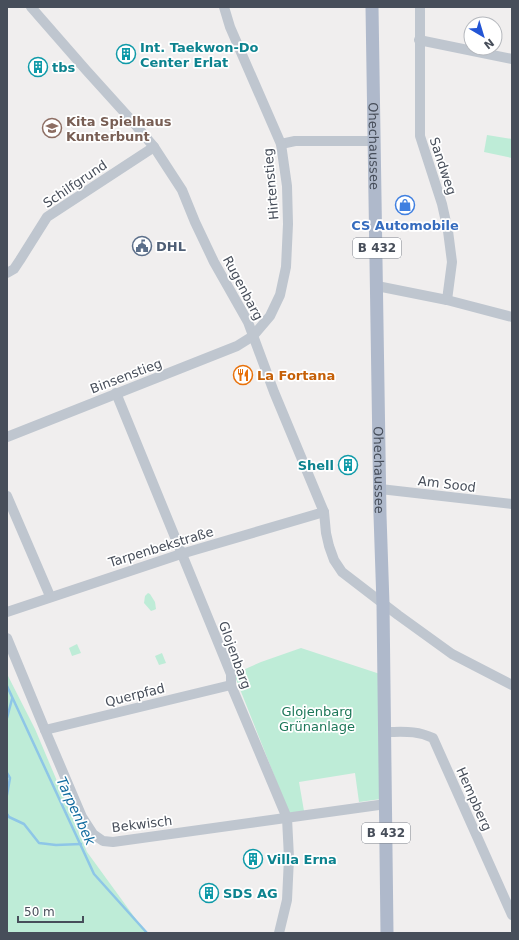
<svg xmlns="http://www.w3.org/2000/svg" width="519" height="940" viewBox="0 0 519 940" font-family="'DejaVu Sans',sans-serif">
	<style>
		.green { fill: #beecd7 }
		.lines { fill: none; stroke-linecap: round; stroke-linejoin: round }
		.stream { stroke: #8ec6e7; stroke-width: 2.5 }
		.minor { stroke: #bfc6cf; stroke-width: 10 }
		.major { stroke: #afb9cb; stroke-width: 13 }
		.labels { text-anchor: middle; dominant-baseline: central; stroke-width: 3.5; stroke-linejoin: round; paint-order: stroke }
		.shield { fill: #fff; stroke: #7e838c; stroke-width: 1 }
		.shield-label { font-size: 12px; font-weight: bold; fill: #474e5a }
		.culture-label { font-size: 13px; font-weight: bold; fill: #0d838f; stroke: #fff; text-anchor: start }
		.education-label { font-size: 13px; font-weight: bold; fill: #785e54; stroke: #fff; text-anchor: start }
		.street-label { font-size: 13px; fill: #474e5a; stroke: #fff }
		.shop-label { font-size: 13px; font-weight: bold; fill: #366cbe; stroke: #fff }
		.service-label { font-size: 13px; font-weight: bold; fill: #4e5e75; stroke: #fff; text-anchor: start }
		.food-label { font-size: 13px; font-weight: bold; fill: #c56008; stroke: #fff; text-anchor: start }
		.park-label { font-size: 13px; fill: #1c7758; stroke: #fff }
		.water-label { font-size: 14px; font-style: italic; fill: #146da0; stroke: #fff }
	</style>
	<rect width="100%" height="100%" fill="#f0eeee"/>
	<g class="green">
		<path d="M 487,135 L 512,139 L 512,158 L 484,152 Z"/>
		<path d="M 148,593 L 150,594 L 155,602 L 156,609 L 154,610 L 151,611 L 144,603 L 145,596 Z"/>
		<path d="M 77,644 L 81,653 L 72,656 L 69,648 Z"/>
		<path d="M 301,648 L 380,674 L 381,799 L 359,802 L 355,773 L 299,782 L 304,811 L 289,813 L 234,674 L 261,662 Z"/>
		<path d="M 162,653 L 166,663 L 159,665 L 155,656 Z"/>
		<path d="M 7,674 L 35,729 L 87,852 L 146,933 L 7,933 Z"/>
	</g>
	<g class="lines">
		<g class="stream">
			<path d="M 7,686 L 94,874 L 147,933"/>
			<path d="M 7,718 L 12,699"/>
			<path d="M 7,773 L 10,778 L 7,795"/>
			<path d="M 7,814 L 9,817 L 24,824 L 39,843 L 56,845 L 81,844"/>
		</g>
		<g class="minor">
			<path d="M 31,7 L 86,70 L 133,122 L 154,147 L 182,190 L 195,222 L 214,262 L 248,322 L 274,392 L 321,505 L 324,512 L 326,533 L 329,546 L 334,560 L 342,572 L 398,615 L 452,654 L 512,685"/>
			<path d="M 420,7 L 420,136 L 442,204 L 448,231 L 452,262 L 447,300"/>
			<path d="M 419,40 L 512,59"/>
			<path d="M 281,144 L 295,141 L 375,141"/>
			<path d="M 7,273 L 14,269 L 20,260 L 47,217 L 154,147"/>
			<path d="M 377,286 L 447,300 L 512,317"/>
			<path d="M 116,393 L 231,674 L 231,685 L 287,818 L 289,858 L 287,900 L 279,933"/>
			<path d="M 7,437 L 237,346 L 253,336 L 270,316 L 280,295 L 286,267 L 288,224 L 287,186 L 281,144 L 230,27 L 224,7"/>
			<path d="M 380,489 L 512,504"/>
			<path d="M 7,496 L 50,596"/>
			<path d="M 7,612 L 181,554 L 324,512"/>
			<path d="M 7,638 L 45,730 L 82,817 L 93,834 L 103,841 L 113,842 L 386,804"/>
			<path d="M 45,730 L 231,685"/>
			<path d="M 385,732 C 403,732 416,730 433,738 L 512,915"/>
		</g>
		<path class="major" id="s1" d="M 372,7 L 380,515 L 383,604 L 387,933"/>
	</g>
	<defs>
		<g id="building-ring" transform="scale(1)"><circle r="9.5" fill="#fff" stroke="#0f9aa8" stroke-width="1.5"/><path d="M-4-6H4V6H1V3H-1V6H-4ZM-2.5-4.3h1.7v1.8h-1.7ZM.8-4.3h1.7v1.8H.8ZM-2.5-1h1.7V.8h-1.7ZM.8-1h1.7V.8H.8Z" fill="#0f9aa8"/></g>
		<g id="school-ring" transform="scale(1)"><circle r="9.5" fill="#fff" stroke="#8d6e63" stroke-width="1.5"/><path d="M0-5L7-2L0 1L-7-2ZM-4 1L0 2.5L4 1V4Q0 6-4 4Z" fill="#8d6e63"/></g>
		<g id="shop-ring" transform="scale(1)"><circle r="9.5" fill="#fff" stroke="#3f7fe0" stroke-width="1.5"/><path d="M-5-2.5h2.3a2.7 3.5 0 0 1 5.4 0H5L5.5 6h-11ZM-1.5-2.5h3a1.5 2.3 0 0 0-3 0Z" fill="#3f7fe0"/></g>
		<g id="civic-ring" transform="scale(1)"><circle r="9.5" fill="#fff" stroke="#5c6f8a" stroke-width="1.5"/><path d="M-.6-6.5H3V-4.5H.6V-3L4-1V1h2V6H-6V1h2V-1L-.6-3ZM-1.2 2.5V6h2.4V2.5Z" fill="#5c6f8a"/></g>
		<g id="restaurant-ring" transform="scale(1)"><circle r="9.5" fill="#fff" stroke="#e8710a" stroke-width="1.5"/><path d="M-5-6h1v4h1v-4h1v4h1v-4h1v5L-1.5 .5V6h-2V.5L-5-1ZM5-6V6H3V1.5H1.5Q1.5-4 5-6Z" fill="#e8710a"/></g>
	</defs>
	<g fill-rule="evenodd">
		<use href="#building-ring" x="126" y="54"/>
		<use href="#building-ring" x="38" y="67"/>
		<use href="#school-ring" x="52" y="128"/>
		<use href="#shop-ring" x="405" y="205"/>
		<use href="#civic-ring" x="142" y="246"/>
		<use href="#restaurant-ring" x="243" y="375"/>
		<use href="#building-ring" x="348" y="465"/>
		<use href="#building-ring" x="253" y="859"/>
		<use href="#building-ring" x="209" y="893"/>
	</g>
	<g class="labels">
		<g class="shield">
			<rect x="353" y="238" width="48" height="20" rx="3"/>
			<rect x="362" y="823" width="48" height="20" rx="3"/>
		</g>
		<g class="shield-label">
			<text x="377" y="248">B 432</text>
			<text x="386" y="833">B 432</text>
		</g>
		<g class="culture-label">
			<text x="140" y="47">Int. Taekwon-Do<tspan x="140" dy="15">Center Erlat</tspan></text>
			<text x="52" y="67">tbs</text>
			<text x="334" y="465" text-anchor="end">Shell</text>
			<text x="267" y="859">Villa Erna</text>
			<text x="223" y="893">SDS AG</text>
		</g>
		<g class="education-label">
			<text x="66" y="121">Kita Spielhaus<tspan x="66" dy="15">Kunterbunt</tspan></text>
		</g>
		<g class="street-label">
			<text stroke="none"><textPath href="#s1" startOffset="139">Ohechaussee</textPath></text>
			<text transform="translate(443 166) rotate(72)">Sandweg</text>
			<text transform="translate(75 184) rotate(-34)">Schilfgrund</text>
			<text transform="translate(271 184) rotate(-95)">Hirtenstieg</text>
			<text transform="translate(243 288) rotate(62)">Rugenbarg</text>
			<text transform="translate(126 376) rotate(-21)">Binsenstieg</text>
			<text stroke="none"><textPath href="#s1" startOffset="463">Ohechaussee</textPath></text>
			<text transform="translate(447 484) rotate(7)">Am Sood</text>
			<text transform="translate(161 547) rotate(-17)">Tarpenbekstraße</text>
			<text transform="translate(235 655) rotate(70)">Glojenbarg</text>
			<text transform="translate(135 695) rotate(-14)">Querpfad</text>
			<text transform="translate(474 799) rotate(66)">Hempberg</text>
			<text transform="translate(142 824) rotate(-7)">Bekwisch</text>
		</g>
		<g class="shop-label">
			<text x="405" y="225">CS Automobile</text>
		</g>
		<g class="service-label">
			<text x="156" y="246">DHL</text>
		</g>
		<g class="food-label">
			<text x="257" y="375">La Fortana</text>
		</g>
		<g class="park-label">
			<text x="317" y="711">Glojenbarg<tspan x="317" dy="15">Grünanlage</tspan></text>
		</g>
		<g class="water-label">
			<text transform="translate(76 811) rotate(65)">Tarpenbek</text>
		</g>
	</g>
	<rect width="519" height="940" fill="none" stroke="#474e5a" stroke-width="16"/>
	<g transform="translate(483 36) rotate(142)"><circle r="19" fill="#ffffff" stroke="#b5b8bd"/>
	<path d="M0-3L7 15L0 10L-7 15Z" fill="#2355d5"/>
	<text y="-6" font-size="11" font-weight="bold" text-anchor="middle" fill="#474e5a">N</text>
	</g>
	<path d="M18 916v6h65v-6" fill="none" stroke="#474e5a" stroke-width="2"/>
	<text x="24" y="916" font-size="12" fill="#474e5a" stroke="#ffffff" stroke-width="3" paint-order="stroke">50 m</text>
</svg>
